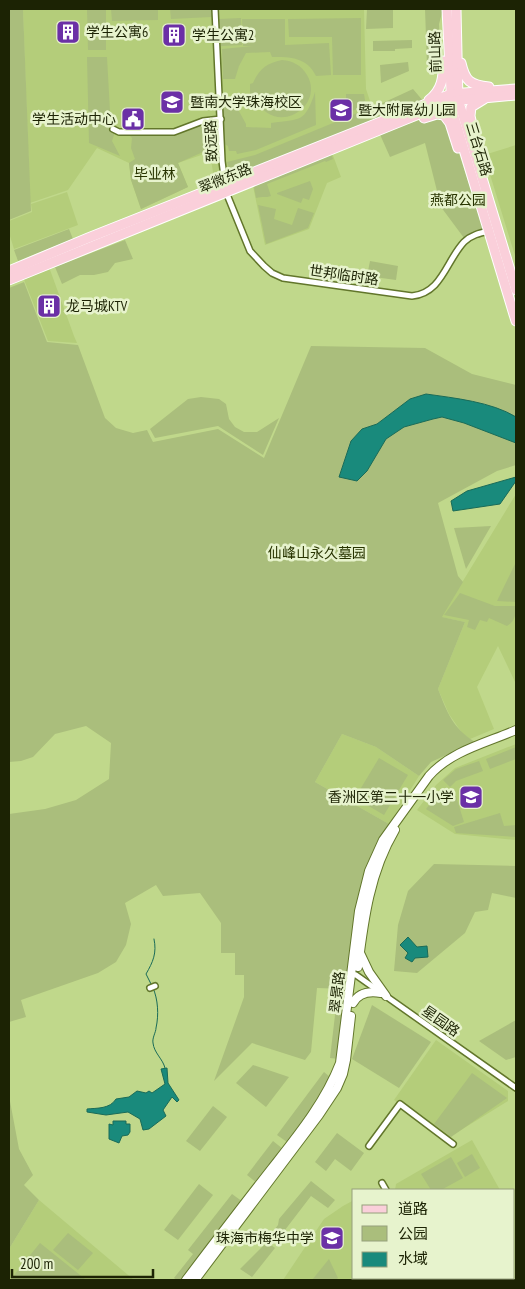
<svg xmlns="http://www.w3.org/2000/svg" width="525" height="1289" viewBox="0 0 525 1289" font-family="'PT Sans Narrow','Noto Sans SC',sans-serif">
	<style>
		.built { fill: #b4cd7a }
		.green { fill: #aabe7c }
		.water { fill: #198a7c; stroke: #1a6b58 }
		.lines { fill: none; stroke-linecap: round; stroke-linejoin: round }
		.stream { stroke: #1a6b58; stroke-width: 1 }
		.street-casing { stroke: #62762b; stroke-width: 8 }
		.secondary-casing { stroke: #62762b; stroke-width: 10 }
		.primary-casing { stroke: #fff; stroke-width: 11 }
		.street { stroke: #fff; stroke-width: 5 }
		.secondary { stroke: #fff; stroke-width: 8 }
		.primary { stroke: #facfda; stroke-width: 9 }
		.labels { text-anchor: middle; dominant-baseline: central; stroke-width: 5; stroke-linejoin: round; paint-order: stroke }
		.poi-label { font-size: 14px; fill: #1c2304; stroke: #e7f3cd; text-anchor: start }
		.street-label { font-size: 14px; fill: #1c2304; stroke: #e7f3cd }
		.park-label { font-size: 14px; fill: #283400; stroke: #e7f3cd }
	</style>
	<rect width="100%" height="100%" fill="#c0d88b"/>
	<g class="built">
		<path d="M 23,9 L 364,9 L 366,89 L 372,107 L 356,113 L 362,129 L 215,187 L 210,152 L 178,163 L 188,187 L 141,209 L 131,180 L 129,163 L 97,148 L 68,190 L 30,203 Z"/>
		<path d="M 516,145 L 516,259 L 484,155 Z"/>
		<path d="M 331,150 L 341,177 L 327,183 L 309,229 L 265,245 L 252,181 Z"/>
		<path d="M 67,192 L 78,225 L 14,249 L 9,233 L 9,221 L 32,212 L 31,204 Z"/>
		<path d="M 49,267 L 74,336 L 77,343 L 48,341 L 23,277 Z"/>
		<path d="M 516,494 L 516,684 L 498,646 L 477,687 L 494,729 L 470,739 L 462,733 L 449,714 L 438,689 L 465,622 L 441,617 Z"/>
		<path d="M 342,734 L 376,747 L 419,776 L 389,824 L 315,782 Z"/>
		<path d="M 516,744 L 516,840 L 455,834 L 417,810 L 436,785 L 455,768 Z"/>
		<path d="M 436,1040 L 508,1091 L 508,1101 L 448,1138 L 394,1100 Z"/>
		<path d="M 472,1140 L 500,1190 L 395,1190 L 396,1184 Z"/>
		<path d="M 39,1200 L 134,1280 L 9,1280 L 9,1249 Z"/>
		<path d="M 354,1200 L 354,1278 L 405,1278 L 400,1280 L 283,1280 L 324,1219 L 343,1206 Z"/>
	</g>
	<g class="green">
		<path d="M 9,9 L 23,9 L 31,211 L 9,220 Z"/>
		<path d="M 87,9 L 106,9 L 106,50 L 88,50 Z"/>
		<path d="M 111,9 L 158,9 L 158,20 L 112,21 Z"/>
		<path d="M 170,9 L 212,9 L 212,17 L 171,19 Z"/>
		<path d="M 367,9 L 393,9 L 393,28 L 366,29 Z"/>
		<path d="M 425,9 L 443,9 L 439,24 L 441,78 L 427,65 Z"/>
		<path d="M 241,18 L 242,45 L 221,46 L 219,19 Z"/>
		<path d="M 361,18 L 361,75 L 333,75 L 332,37 L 289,37 L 288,19 Z"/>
		<path d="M 242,19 L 285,19 L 285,45 L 329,43 L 331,75 L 316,76 C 307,57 290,57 272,57 L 270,52 L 246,53 L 239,66 L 235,79 L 223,79 L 222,49 L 253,46 L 243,46 Z"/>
		<path d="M 412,40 L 412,48 L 395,49 L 395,51 L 373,51 L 373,41 Z"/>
		<path d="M 87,57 L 107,57 L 111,129 L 115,132 L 112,141 L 120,156 L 89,143 Z"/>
		<path d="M 282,60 C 293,61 301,65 307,75 C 326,107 273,140 254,96 L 250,95 L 250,84 L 253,83 C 259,69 267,63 282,60 Z"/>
		<path d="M 408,62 L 409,71 L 381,83 L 380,65 Z"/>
		<path d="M 413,89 L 424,102 L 232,178 L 227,162 L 255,155 L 372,107 L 376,118 L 374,107 Z"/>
		<path d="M 315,92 L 316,125 L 256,150 L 237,154 L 236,151 L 229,151 L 228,146 L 224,144 L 223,102 L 234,102 L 246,124 L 246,127 L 271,128 L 271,123 C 300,119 305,123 315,92 Z"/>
		<path d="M 346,94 L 364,94 L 366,106 L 346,113 Z"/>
		<path d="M 437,114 L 449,123 L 469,184 L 481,205 L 489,231 L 464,238 L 441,207 L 425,143 L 390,157 L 378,130 L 387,127 L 408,124 Z"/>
		<path d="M 218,123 L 219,145 L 178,163 L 188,187 L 141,209 L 131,180 L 129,163 L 135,159 L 131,148 L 132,138 L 130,136 L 175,136 L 198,126 Z"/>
		<path d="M 330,151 L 333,159 L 326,162 L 325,161 L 267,184 L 271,196 C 266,198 262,196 256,198 L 253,182 Z"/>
		<path d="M 310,181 L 313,189 L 309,200 L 303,198 L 301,203 L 277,194 L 277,193 Z"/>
		<path d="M 258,205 L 276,209 L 274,219 L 292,225 L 298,208 L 314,213 L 308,228 L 266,244 Z"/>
		<path d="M 69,229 L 73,239 L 18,261 L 14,250 Z"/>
		<path d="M 125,240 L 133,259 L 115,263 L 108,272 L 94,275 L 80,275 L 62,284 L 55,267 Z"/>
		<path d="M 370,261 L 398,266 L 396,280 L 367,276 Z"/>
		<path d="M 24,282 L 47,342 L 78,345 L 105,418 L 116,428 L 133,433 L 147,430 L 153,442 L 218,429 L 264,458 L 311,346 L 425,348 L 472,374 L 516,385 L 516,417 L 507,412 L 410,399 L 377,424 L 362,429 L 351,442 L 339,476 L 357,481 L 386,439 L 404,427 L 433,419 L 442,417 L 464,423 L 516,443 L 516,465 L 497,471 L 438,503 L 458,576 L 463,582 L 442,617 L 465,622 L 438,689 C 448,714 452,727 475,742 L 431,762 L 419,776 L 376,747 L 342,734 L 315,782 L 389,824 L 365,871 L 355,909 L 346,989 L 317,988 L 311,1052 L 305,1060 L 252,1043 L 214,1081 L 244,997 L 244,975 L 235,975 L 235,953 L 221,953 L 221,923 L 200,893 L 163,896 L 156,885 L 125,903 L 131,924 L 126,945 L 116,962 L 98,973 L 21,1000 L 26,1017 L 9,1022 L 9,814 L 45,809 L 76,800 L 109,779 L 111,743 L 86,726 L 55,734 L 33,757 L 21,761 L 9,762 L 9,288 Z"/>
		<path d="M 201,397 L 219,399 L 226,404 L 229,419 L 235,427 L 244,432 L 257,432 L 279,418 L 263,455 L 218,426 L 155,438 L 150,429 L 188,399 Z"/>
		<path d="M 491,526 L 466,569 L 454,528 Z"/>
		<path d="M 515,564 L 516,602 L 497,601 Z"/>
		<path d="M 460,593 L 495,606 L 516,606 C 516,615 515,621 507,626 L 489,618 L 487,622 L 480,620 L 475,630 L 467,627 L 469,620 L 444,615 Z"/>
		<path d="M 516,747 L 516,759 L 490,769 L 486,759 Z"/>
		<path d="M 379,758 L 408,775 L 384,815 L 355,798 Z"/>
		<path d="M 479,761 L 483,771 L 456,781 L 450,787 L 443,780 L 456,769 Z"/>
		<path d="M 442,789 L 455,793 L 464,822 L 453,826 L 426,809 Z"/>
		<path d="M 500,813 L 504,826 L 516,825 L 516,837 L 456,833 L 454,827 Z"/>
		<path d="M 434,864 L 516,866 L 516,898 L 492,893 L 488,910 L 475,912 L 465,933 L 417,973 L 394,971 L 398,925 L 408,891 Z"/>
		<path d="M 337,998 L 346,999 L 339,1059 L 330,1058 Z"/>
		<path d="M 372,1005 L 431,1042 L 399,1088 L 352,1059 Z"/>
		<path d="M 516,1020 L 516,1057 L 506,1060 L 479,1041 Z"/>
		<path d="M 253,1065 L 289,1077 L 266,1107 L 236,1083 Z"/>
		<path d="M 324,1072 L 331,1078 L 316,1105 L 287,1142 L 277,1135 Z"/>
		<path d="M 472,1073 L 507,1098 L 451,1137 L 434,1124 Z"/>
		<path d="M 9,1096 L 19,1149 L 33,1175 L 24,1185 L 39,1200 L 9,1249 Z"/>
		<path d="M 213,1106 L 227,1117 L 200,1151 L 186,1141 Z"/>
		<path d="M 337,1133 L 364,1153 L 351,1171 L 335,1159 L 326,1171 L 315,1162 Z"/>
		<path d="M 273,1141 L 283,1149 L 258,1184 L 247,1175 Z"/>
		<path d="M 472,1154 L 480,1168 L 465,1177 L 457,1163 Z"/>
		<path d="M 451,1157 L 463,1178 L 441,1190 L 431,1190 L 421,1174 Z"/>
		<path d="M 311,1181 L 335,1200 L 328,1208 L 311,1196 L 275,1243 L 268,1238 L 278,1225 L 279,1219 Z"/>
		<path d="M 199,1184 L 213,1195 L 178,1240 L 164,1230 Z"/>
		<path d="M 232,1194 L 243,1202 L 183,1280 L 177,1280 L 174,1278 L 193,1254 L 188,1250 Z"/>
		<path d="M 68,1233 L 93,1253 L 78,1270 L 53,1250 Z"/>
		<path d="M 267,1242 L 275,1248 L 252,1277 L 240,1269 Z"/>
		<path d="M 40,1243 L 85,1279 L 84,1280 L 10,1280 Z"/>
		<path d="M 329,1259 L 338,1278 L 336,1280 L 312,1280 Z"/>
	</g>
	<g class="water">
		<path d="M 426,394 C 454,398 492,402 516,417 L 516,443 L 464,423 L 442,417 L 433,419 L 404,427 L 386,439 L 367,471 L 357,481 L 339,477 L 351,441 L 362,429 L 377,424 L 410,399 Z"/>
		<path d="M 516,477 L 516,481 L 500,504 L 453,511 L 451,501 L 467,491 Z"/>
		<path d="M 408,937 L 417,947 L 427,946 L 428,957 L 415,958 L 412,962 L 405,958 L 408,953 L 400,945 Z"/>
		<path d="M 167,1068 L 168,1083 L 179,1100 L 177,1102 L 172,1097 L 163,1110 L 166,1116 L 149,1129 L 143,1130 L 140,1119 L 128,1112 L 106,1115 L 87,1112 L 87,1109 C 97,1108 110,1109 116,1099 L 129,1097 L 137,1091 L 146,1093 L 149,1091 L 152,1093 L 165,1084 L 161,1069 Z"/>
		<path d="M 113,1121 L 126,1121 L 126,1124 L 130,1124 L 130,1132 L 128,1135 L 122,1136 L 119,1143 L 109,1139 L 109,1124 L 113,1125 Z"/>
	</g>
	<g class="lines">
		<g class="stream">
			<path d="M 151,984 L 146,974 C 153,962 157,953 154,939"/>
			<path d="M 153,988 C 158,999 159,1015 156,1028 C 156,1032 152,1038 153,1043 C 154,1053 163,1059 165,1068"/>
		</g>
		<g class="street-casing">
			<g id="street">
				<path d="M 215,9 L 222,161 L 226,192 L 250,251 L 264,266 L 272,273 L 283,278 L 412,296 C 442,293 446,261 464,242 C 471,235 480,233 489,231"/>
				<path d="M 113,129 L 119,132 L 174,132 L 203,121 L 221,119"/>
				<path d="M 352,974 L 356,975 L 516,1088"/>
				<path d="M 150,988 L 155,986"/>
				<path d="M 369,1146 L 400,1104 L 453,1144"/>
				<path d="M 382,1183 L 386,1190"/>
				<path d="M 437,1278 L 439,1280"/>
			</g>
		</g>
		<g class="secondary-casing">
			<g id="secondary">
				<path d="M 360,953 L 369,972 L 386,996"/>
				<path d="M 358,967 C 364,919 370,872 395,830"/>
				<path d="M 353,1003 C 359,992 370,991 381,993"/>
				<path d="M 186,1280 C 214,1243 243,1205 272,1168 C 298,1135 325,1102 340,1063 L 359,911 L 369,871 L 383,840 L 429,776 C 451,751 486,743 516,730"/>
				<path d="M 195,1280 L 319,1115 L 337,1088 L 343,1074 L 346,1060 L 351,1016"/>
			</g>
		</g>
		<g class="primary-casing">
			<g id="primary">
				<path d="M 447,9 L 452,110 L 516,321"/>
				<path d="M 456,9 L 458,99 L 516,290"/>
				<path d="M 461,63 C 465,81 470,85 489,87"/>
				<path d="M 429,100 C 442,90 444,77 443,61"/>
				<path d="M 424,118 L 437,114 L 444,115 L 450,123 L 458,148"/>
				<path d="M 472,125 L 470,116 L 471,107 L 484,99"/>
				<path d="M 9,271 L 88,238 L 451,94 L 516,89"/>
				<path d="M 9,280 L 451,101 L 516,95"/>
			</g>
		</g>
		<use href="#street" class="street"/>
		<use href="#secondary" class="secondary"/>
		<use href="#primary" class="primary"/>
	</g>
	<defs>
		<g id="building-square" transform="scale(1.25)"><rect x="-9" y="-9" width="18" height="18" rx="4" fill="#6b30a6" stroke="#e7f3cd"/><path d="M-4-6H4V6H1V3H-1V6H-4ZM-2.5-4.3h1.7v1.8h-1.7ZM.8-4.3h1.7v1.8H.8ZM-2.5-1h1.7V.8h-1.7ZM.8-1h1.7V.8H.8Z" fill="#fff"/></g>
		<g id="university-square" transform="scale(1.25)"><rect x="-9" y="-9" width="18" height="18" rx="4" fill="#6b30a6" stroke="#e7f3cd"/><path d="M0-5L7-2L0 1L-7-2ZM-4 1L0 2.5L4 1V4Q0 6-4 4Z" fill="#fff"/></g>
		<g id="school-square" transform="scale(1.25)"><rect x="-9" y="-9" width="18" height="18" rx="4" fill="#6b30a6" stroke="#e7f3cd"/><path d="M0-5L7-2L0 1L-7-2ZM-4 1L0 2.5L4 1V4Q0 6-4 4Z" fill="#fff"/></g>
		<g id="civic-square" transform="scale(1.25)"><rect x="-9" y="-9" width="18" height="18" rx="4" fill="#6b30a6" stroke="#e7f3cd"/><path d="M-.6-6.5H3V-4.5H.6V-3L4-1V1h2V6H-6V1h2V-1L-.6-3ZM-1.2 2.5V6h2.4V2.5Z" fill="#fff"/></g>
	</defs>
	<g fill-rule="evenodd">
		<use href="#building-square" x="68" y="32"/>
		<use href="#building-square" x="174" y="35"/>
		<use href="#university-square" x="172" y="102"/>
		<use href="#school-square" x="341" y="110"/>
		<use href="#civic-square" x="133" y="119"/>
		<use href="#building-square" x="49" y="306"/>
		<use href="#school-square" x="471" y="797"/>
		<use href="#school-square" x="332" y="1238"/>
	</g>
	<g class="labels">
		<g class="poi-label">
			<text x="86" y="32">学生公寓6</text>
			<text x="192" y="35">学生公寓2</text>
			<text x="190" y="102">暨南大学珠海校区</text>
			<text x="358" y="110">暨大附属幼儿园</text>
			<text x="116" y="119" text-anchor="end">学生活动中心</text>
			<text x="66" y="306">龙马城KTV</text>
			<text x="454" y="797" text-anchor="end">香洲区第二十一小学</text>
			<text x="314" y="1238" text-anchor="end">珠海市梅华中学</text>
		</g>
		<g class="street-label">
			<text transform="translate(435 52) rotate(-92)">前山路</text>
			<text transform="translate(211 141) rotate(-92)">致远路</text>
			<text transform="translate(479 149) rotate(73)">三台石路</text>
			<text transform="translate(225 178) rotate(-22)">翠微东路</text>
			<text transform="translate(344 275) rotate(8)">世邦临时路</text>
			<text transform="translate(337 992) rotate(-83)">翠景路</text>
			<text transform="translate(441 1021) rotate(35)">星园路</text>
		</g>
		<g class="park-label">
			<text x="155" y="174">毕业林</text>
			<text x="458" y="200">燕都公园</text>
			<text x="317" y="553">仙峰山永久墓园</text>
		</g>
	</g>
	<rect width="525" height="1289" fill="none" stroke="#1c2304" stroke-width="20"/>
	<rect x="352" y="1189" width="162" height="90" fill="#e7f3cd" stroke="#96a07d"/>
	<rect x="362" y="1205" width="25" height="8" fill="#facfda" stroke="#96a07d"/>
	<text x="398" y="1214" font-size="15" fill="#1c2304">道路</text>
	<rect x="362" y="1226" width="25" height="15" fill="#aabe7c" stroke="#96a07d"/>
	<text x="398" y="1239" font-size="15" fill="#1c2304">公园</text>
	<rect x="362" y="1252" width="25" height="15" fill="#198a7c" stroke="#96a07d"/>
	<text x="398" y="1264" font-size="15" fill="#1c2304">水域</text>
	<path d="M12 1269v8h141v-8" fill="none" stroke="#1c2304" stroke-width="2.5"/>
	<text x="20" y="1269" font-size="15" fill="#1c2304" stroke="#e7f3cd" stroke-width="4" paint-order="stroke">200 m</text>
</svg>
